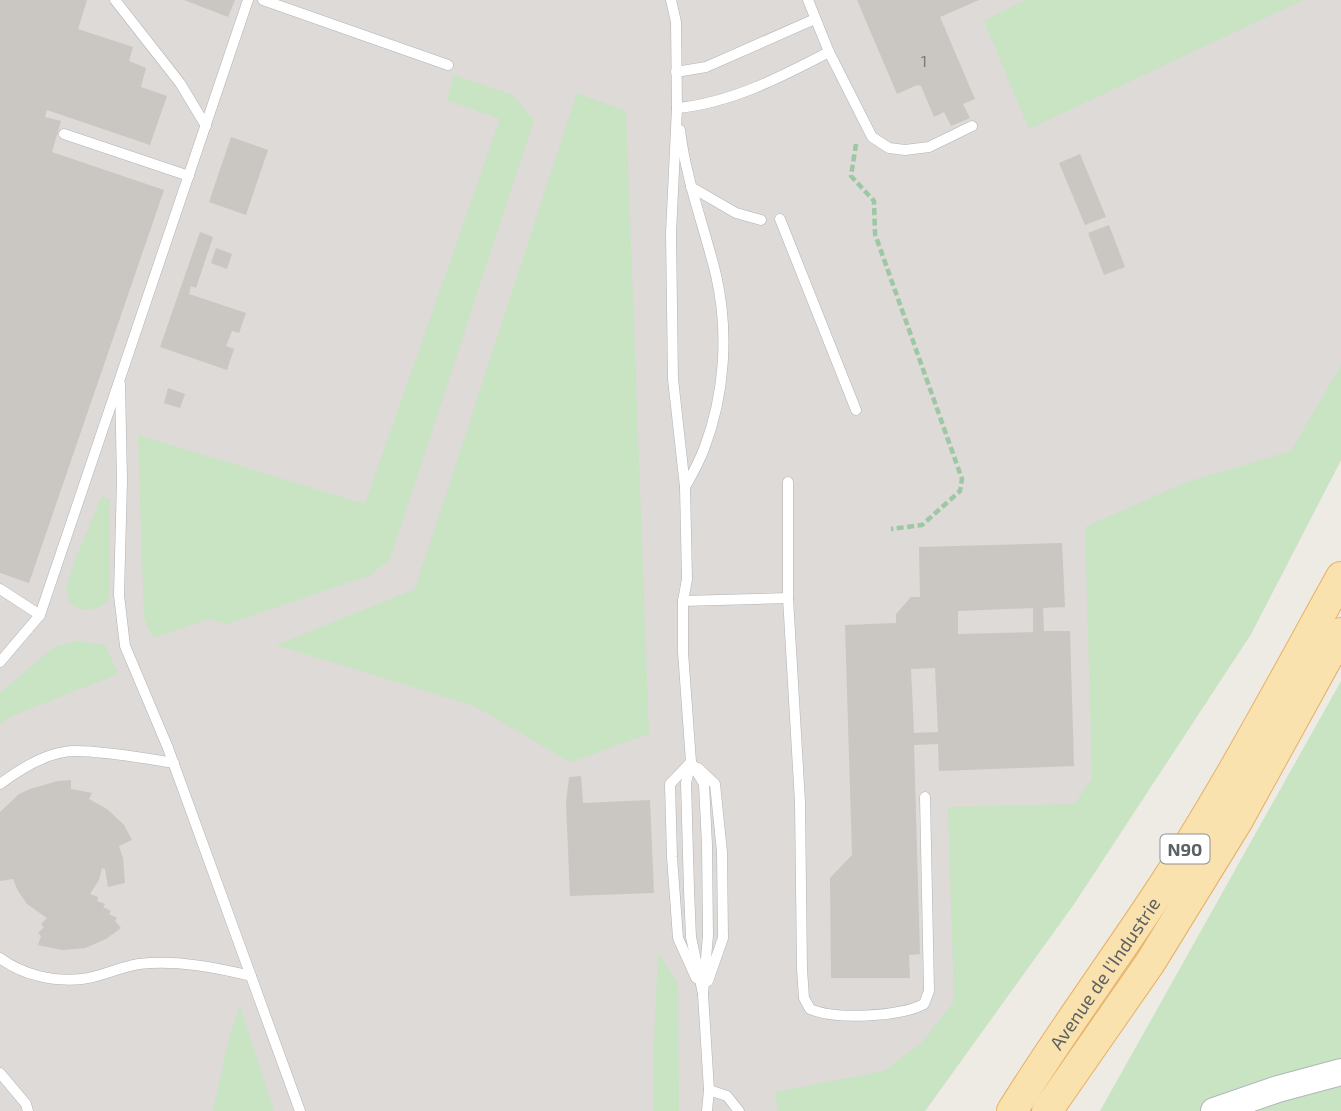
<svg xmlns="http://www.w3.org/2000/svg" width="1341" height="1111" viewBox="0 0 1341 1111" font-family="'Exo 2',sans-serif">
	<style>
		.industrial { fill: #dddad7 }
		.green { fill: #c8e4c3 }
		.building { fill: #cac6c2; fill-rule: evenodd }
		.lines { fill: none; stroke-linecap: round; stroke-linejoin: round }
		.lane-casing { stroke: #b0b3b6; stroke-width: 11 }
		.secondary-casing { stroke: #b1b5b9; stroke-width: 28 }
		.primary-casing { stroke: #e8b064; stroke-width: 32 }
		.path { stroke: #9ec7a3; stroke-width: 4.5; stroke-dasharray: 7 3.5; stroke-linecap: butt }
		.lane { stroke: #fff; stroke-width: 10 }
		.secondary { stroke: #fff; stroke-width: 26 }
		.primary { stroke: #fae2ae; stroke-width: 30 }
		.labels { text-anchor: middle; dominant-baseline: central; stroke-width: 5; stroke-linejoin: round; paint-order: stroke }
		.number-label { font-size: 16px; fill: #787a7c }
		.shield { fill: #fff; stroke: #8e9092; stroke-width: 2 }
		.shield-label { font-size: 18px; font-weight: bold; fill: #5d6164 }
		.street-label { font-size: 19px; fill: #5d6164; stroke: #fff }
	</style>
	<rect width="100%" height="100%" fill="#eeebe5"/>
	<path class="industrial" d="M 0,0 L 1341,0 L 1341,460 L 1251,634 L 1074,904 L 925,1111 L 0,1111 Z"/>
	<g class="green">
		<path d="M 1025,0 L 1303,0 L 1029,129 L 984,21 Z"/>
		<path d="M 454,75 L 513,95 L 534,120 L 390,559 L 371,575 L 227,624 L 209,619 L 153,638 L 144,618 L 138,435 L 365,504 L 500,119 L 447,100 Z"/>
		<path d="M 577,93 L 626,111 L 649,734 L 570,762 L 474,706 L 276,645 L 415,589 Z"/>
		<path d="M 1341,365 L 1341,460 L 1251,634 L 1074,904 L 925,1111 L 778,1111 L 775,1092 L 884,1071 L 921,1043 L 954,1002 L 948,807 L 1075,804 L 1092,778 L 1085,527 L 1187,482 L 1291,451 Z"/>
		<path d="M 102,496 L 110,500 L 110,587 L 108,601 C 96,611 81,613 69,603 L 66,588 L 75,560 Z"/>
		<path d="M 76,641 L 105,645 L 118,674 L 9,717 L 0,724 L 0,693 L 54,647 Z"/>
		<path d="M 1341,681 L 1341,1111 L 1100,1111 Z"/>
		<path d="M 658,953 L 678,984 L 679,1111 L 654,1111 L 653,1066 Z"/>
		<path d="M 240,1006 L 274,1111 L 213,1111 L 230,1034 Z"/>
	</g>
	<g class="building">
		<path d="M 0,0 L 87,0 L 78,29 L 133,47 L 129,61 L 146,68 L 141,87 L 167,96 L 150,145 L 47,110 L 45,117 L 61,121 L 52,152 L 164,190 L 29,583 L 0,573 Z"/>
		<path d="M 184,0 L 235,0 L 228,17 Z"/>
		<path d="M 857,0 L 979,0 L 940,17 L 975,99 L 963,104 L 970,118 L 951,126 L 944,112 L 934,117 L 921,86 L 917,85 L 897,94 Z"/>
		<path d="M 231,137 L 268,150 L 246,215 L 209,202 Z"/>
		<path d="M 1080,154 L 1106,217 L 1085,225 L 1059,163 Z"/>
		<path d="M 1109,225 L 1125,267 L 1104,275 L 1088,233 Z"/>
		<path d="M 200,232 L 213,237 L 196,288 L 191,286 L 189,294 L 246,313 L 239,333 L 232,331 L 226,346 L 234,349 L 227,370 L 160,347 Z"/>
		<path d="M 216,248 L 232,254 L 227,269 L 211,263 Z"/>
		<path d="M 168,388 L 185,394 L 180,408 L 164,403 Z"/>
		<path d="M 1062,543 L 1065,607 L 1043,608 L 1044,631 L 1070,631 L 1074,766 L 939,771 L 938,744 L 914,745 L 920,954 L 909,955 L 910,978 L 831,978 L 830,878 L 852,855 L 845,625 L 896,623 L 896,614 L 911,597 L 920,597 L 919,547 ZM 1033,608 L 1033,632 L 958,634 L 958,611 ZM 935,668 L 938,732 L 914,733 L 911,669 Z"/>
		<path d="M 581,776 L 583,803 L 650,800 L 654,893 L 570,896 L 566,803 L 569,777 Z"/>
		<path d="M 71,780 L 71,789 L 92,793 L 89,799 L 107,809 L 124,825 L 132,840 L 119,846 L 123,858 L 125,883 L 108,887 L 105,869 L 102,868 L 99,880 L 90,894 L 98,897 L 97,901 L 105,904 L 103,907 L 111,911 L 109,914 L 117,918 L 115,921 L 121,928 L 106,939 L 85,948 L 62,950 L 38,945 L 41,936 L 38,933 L 44,927 L 41,924 L 47,918 L 27,904 L 18,891 L 13,879 L 0,881 L 0,812 L 19,794 L 30,789 L 58,781 Z"/>
	</g>
	<g class="lines">
		<g class="lane-casing">
			<g id="lane">
				<path d="M 115,0 L 180,83 L 206,126"/>
				<path d="M 263,0 L 448,65"/>
				<path d="M 671,0 L 676,22 L 677,108 L 671,233 L 673,379 L 685,487 L 687,579 L 683,601 L 683,652 L 691,762 L 686,783 L 689,890 L 691,937 L 703,994"/>
				<path d="M 808,0 L 829,52 L 872,137 L 889,148 L 905,150 L 929,147 L 972,126"/>
				<path d="M 676,72 L 706,67 L 815,19"/>
				<path d="M 677,108 C 731,103 781,77 829,52"/>
				<path d="M 680,130 C 686,180 704,226 716,275 C 729,332 725,394 704,449 C 699,462 692,475 685,487"/>
				<path d="M 64,134 L 189,176"/>
				<path d="M 691,187 L 736,213 L 761,220"/>
				<path d="M 780,219 L 856,410"/>
				<path d="M 120,384 L 122,480 L 119,595 L 125,646 L 168,748 L 300,1111"/>
				<path d="M 788,482 L 788,598 L 800,802 L 802,969 L 804,998 L 810,1009 C 835,1020 899,1017 924,1004 L 929,991 L 925,797"/>
				<path d="M 0,589 L 40,615"/>
				<path d="M 683,601 L 788,598"/>
				<path d="M 0,662 L 40,615 L 248,0"/>
				<path d="M 691,762 L 704,784 L 707,845 L 708,935 L 703,994 L 709,1090 L 707,1111"/>
				<path d="M 690,763 L 670,784 L 672,857 L 678,938 L 696,978"/>
				<path d="M 698,768 L 715,784 L 722,852 L 723,938 L 708,981"/>
				<path d="M 0,784 C 20,769 48,751 75,751 C 106,751 143,758 174,763"/>
				<path d="M 0,958 C 23,975 53,982 82,979 C 101,977 119,967 139,964 C 177,960 214,967 251,976"/>
				<path d="M 0,1073 L 26,1104 L 28,1111"/>
				<path d="M 709,1090 L 727,1096 L 739,1111"/>
			</g>
		</g>
		<g class="secondary-casing">
			<path id="secondary" d="M 1214,1111 L 1278,1089 L 1341,1072"/>
		</g>
		<g class="primary-casing">
			<g id="primary">
				<path id="s1" d="M 1012,1111 C 1056,1040 1105,973 1151,904 C 1221,799 1280,687 1341,577"/>
				<path d="M 1047,1111 L 1150,963 L 1238,820 L 1341,633"/>
			</g>
		</g>
		<path class="path" d="M 856,144 L 851,176 L 874,201 L 875,234 L 962,479 L 960,491 L 922,525 L 891,529"/>
		<use href="#lane" class="lane"/>
		<use href="#secondary" class="secondary"/>
		<use href="#primary" class="primary"/>
	</g>
	<g class="labels">
		<g class="number-label">
			<text x="924" y="60">1</text>
		</g>
		<rect class="shield" x="1160.5" y="834.5" width="49" height="29" rx="5"/>
		<g class="shield-label">
			<text x="1185" y="849">N90</text>
		</g>
		<g class="street-label">
			<text stroke="none"><textPath href="#s1" startOffset="166">Avenue de l'Industrie</textPath></text>
		</g>
	</g>
</svg>
